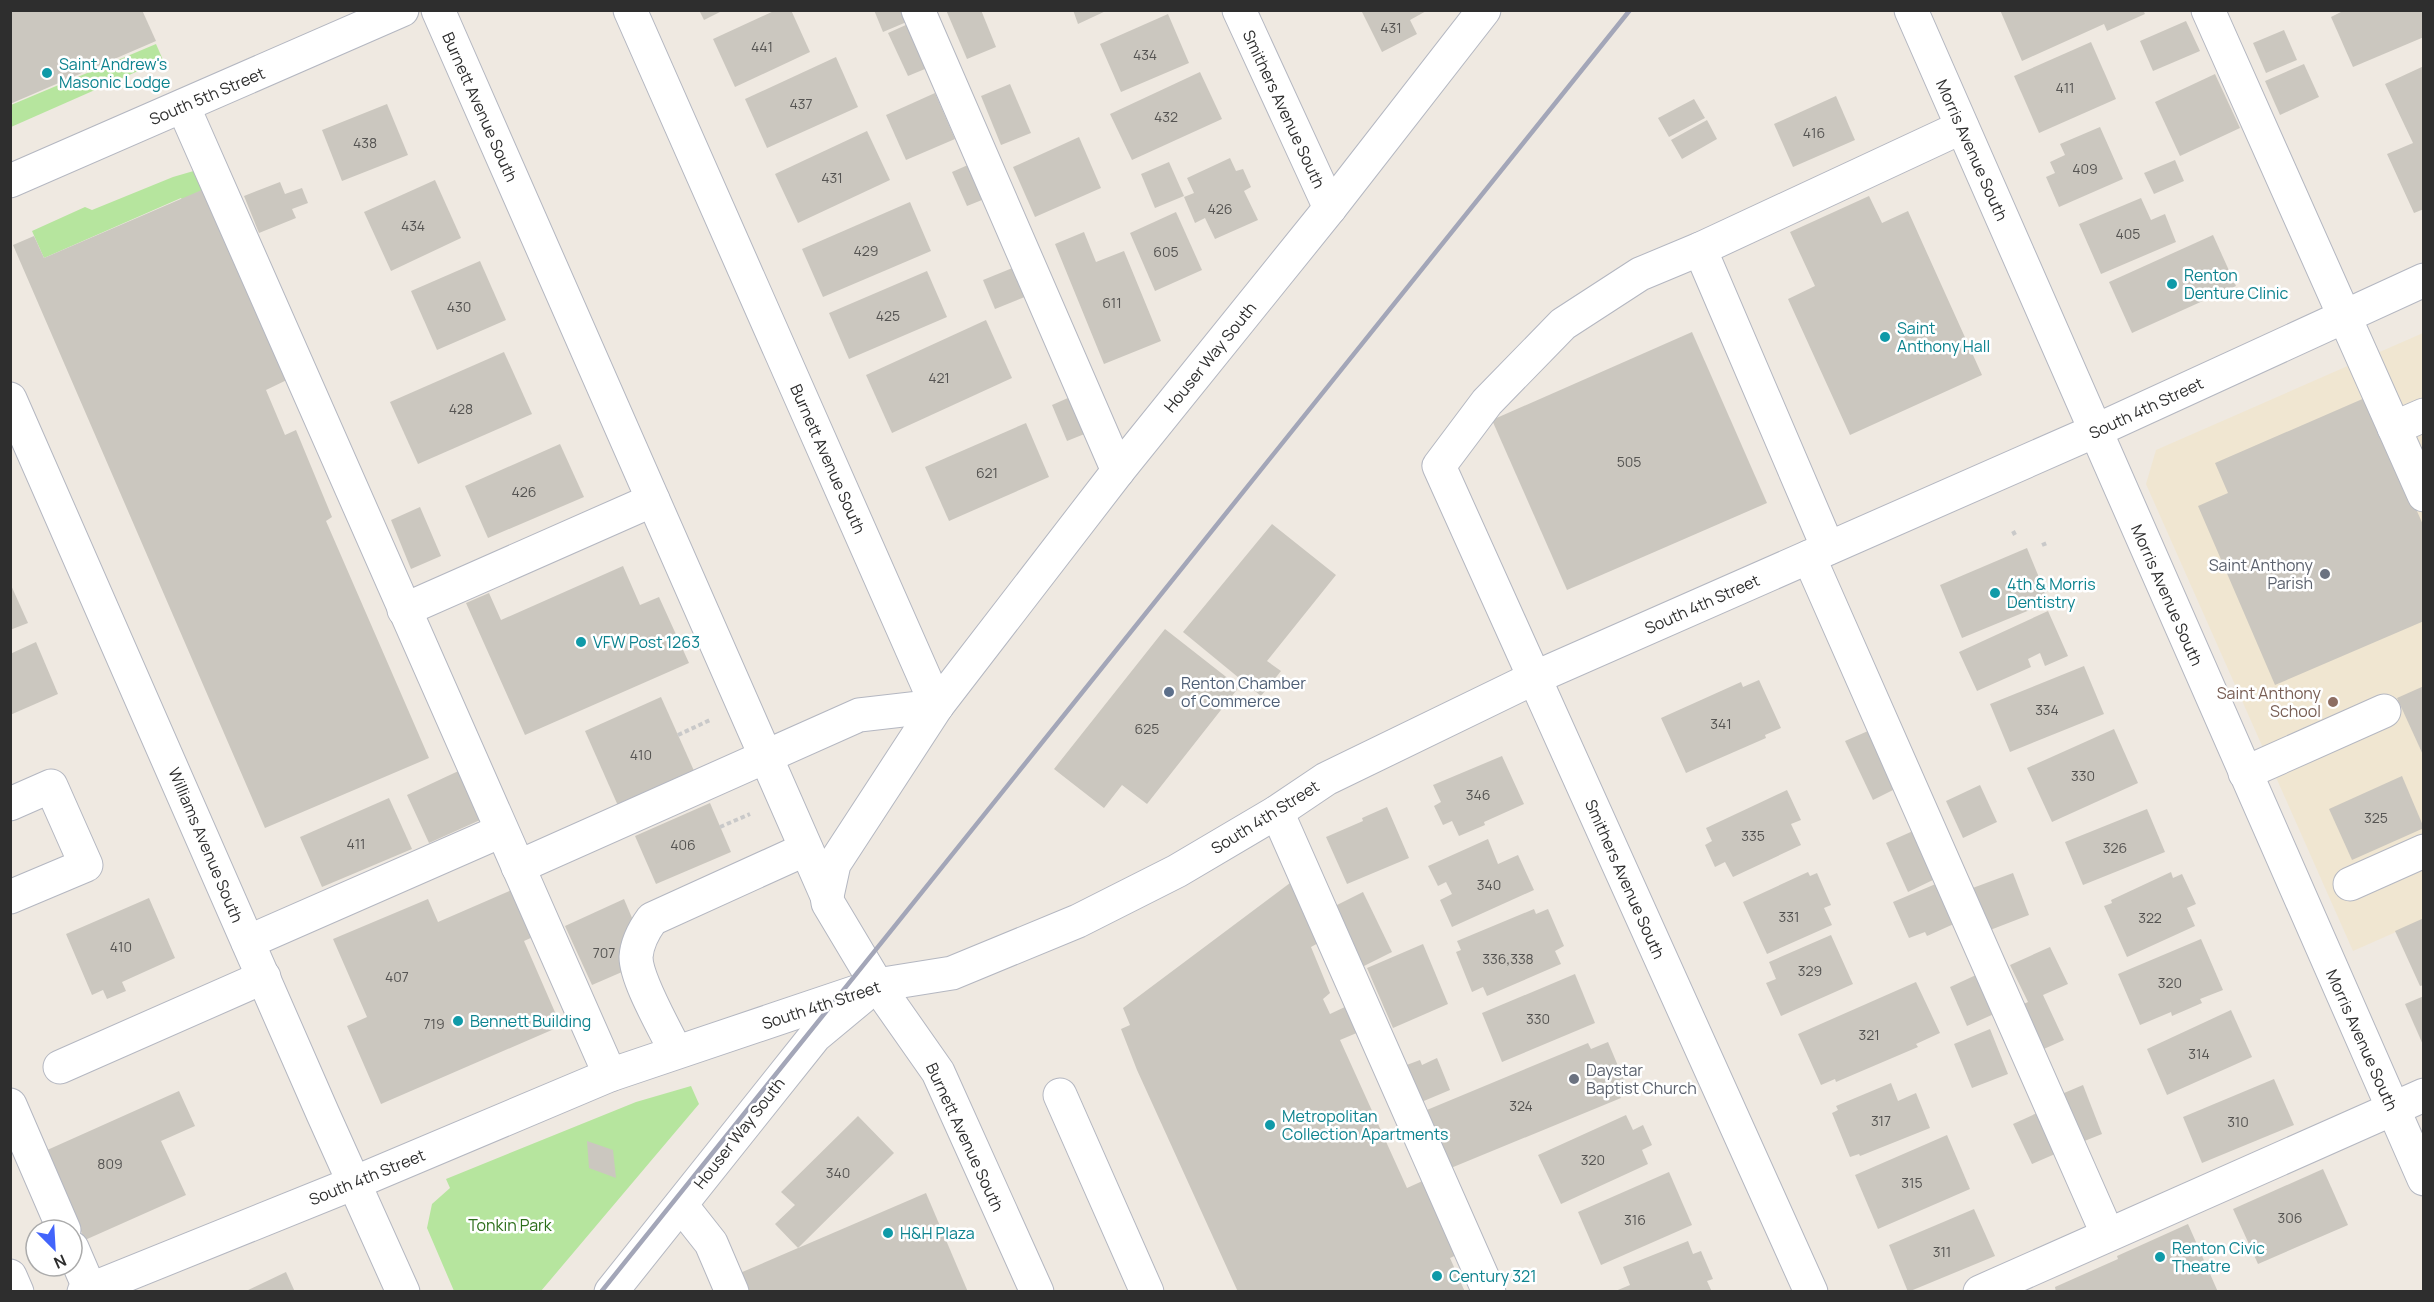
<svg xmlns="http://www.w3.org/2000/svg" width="2434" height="1302" viewBox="0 0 2434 1302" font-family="Manrope,sans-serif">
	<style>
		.education { fill: #f0e6d1 }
		.green { fill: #b6e59e }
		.building { fill: #cbc7bf }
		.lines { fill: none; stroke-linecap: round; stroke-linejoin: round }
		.minor-casing { stroke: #b4b7c1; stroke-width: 35 }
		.path { stroke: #c9c9c9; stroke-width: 4; stroke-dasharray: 4.5 3; stroke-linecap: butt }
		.minor { stroke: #fff; stroke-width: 33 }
		.rail { stroke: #a3a6b8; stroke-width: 4.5 }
		.culture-dot { fill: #0f9aa8; stroke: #fff; stroke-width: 2 }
		.worship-dot { fill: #6b7280; stroke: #fff; stroke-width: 2 }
		.service-dot { fill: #5c6f8a; stroke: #fff; stroke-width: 2 }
		.education-dot { fill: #8d6e63; stroke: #fff; stroke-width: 2 }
		.labels { text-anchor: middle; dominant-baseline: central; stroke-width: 5; stroke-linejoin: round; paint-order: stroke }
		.number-label { font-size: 14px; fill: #555452 }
		.culture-label { font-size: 16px; fill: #0d838f; stroke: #fff; text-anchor: start }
		.street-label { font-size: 16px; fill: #2e2e2e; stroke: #fff }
		.worship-label { font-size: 16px; fill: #5b616d; stroke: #fff; text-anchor: end }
		.service-label { font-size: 16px; fill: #4e5e75; stroke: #fff; text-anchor: start }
		.education-label { font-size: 16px; fill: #785e54; stroke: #fff; text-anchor: end }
		.park-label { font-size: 16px; fill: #2c6e1b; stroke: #fff }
	</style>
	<rect width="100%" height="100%" fill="#efe9e1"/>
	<path class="education" d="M 2423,333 L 2423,920 L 2353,951 L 2146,484 L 2156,450 Z"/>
	<g class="green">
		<path d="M 156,44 L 163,60 L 11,127 L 11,105 Z"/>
		<path d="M 197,170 L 208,188 L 183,201 L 181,198 L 44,258 L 32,231 L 85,207 L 92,210 L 173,177 Z"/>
		<path d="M 691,1086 L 699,1104 L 541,1291 L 454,1291 L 427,1228 L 432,1204 L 450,1188 L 446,1179 L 636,1102 Z"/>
	</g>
	<g class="building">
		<path d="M 10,10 L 142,10 L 156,41 L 10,104 Z"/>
		<path d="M 699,10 L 724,10 L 704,20 Z"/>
		<path d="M 776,10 L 791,10 L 810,52 L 735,87 L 713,39 Z"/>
		<path d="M 874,10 L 913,10 L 916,18 L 883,32 Z"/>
		<path d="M 946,10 L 981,10 L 996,47 L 967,59 Z"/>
		<path d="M 1073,10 L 1108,10 L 1078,24 Z"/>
		<path d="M 1361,10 L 1428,10 L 1410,20 L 1417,34 L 1382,52 Z"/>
		<path d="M 2000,10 L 2143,10 L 2145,14 L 2107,31 L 2104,24 L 2022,61 Z"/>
		<path d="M 2345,10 L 2424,10 L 2424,37 L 2353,67 L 2331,17 Z"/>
		<path d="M 1168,14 L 1189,63 L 1121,92 L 1100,44 Z"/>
		<path d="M 917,20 L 937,64 L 908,76 L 888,33 Z"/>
		<path d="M 2186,21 L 2200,51 L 2153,71 L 2140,41 Z"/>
		<path d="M 2284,30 L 2297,60 L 2266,73 L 2253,43 Z"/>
		<path d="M 2091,42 L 2116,99 L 2039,133 L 2014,76 Z"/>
		<path d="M 836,57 L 858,107 L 767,148 L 745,99 Z"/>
		<path d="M 2304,64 L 2319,97 L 2280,115 L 2265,81 Z"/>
		<path d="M 2424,66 L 2424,209 L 2414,213 L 2387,154 L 2413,143 L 2385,84 Z"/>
		<path d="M 1200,72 L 1222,119 L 1132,160 L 1110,114 Z"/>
		<path d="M 2215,74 L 2240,128 L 2180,156 L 2155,102 Z"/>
		<path d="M 1010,84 L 1031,133 L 1001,145 L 981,96 Z"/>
		<path d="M 935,93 L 955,139 L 906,160 L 886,115 Z"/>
		<path d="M 1836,96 L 1855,140 L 1793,167 L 1774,124 Z"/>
		<path d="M 1694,99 L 1705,118 L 1669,137 L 1658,118 Z"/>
		<path d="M 387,104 L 408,155 L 342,181 L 322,130 Z"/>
		<path d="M 1707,120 L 1717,139 L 1682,159 L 1671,140 Z"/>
		<path d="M 2100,127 L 2123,179 L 2059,207 L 2046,177 L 2055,173 L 2050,162 L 2065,155 L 2060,144 Z"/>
		<path d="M 867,131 L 890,180 L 798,223 L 775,174 Z"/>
		<path d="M 1079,137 L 1101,188 L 1035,217 L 1013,167 Z"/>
		<path d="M 1230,158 L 1236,171 L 1243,169 L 1251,187 L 1244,191 L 1258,220 L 1215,239 L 1205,218 L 1195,223 L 1184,197 L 1194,193 L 1187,178 Z"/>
		<path d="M 2175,160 L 2184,181 L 2154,194 L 2144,173 Z"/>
		<path d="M 977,161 L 992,196 L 967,206 L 952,172 Z"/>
		<path d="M 1169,162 L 1184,196 L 1155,208 L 1141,174 Z"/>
		<path d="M 435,180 L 461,238 L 391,271 L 364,212 Z"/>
		<path d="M 280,182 L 285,194 L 302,188 L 308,203 L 292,209 L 296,218 L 259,233 L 244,196 Z"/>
		<path d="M 211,186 L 293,377 L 266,390 L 285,435 L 296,430 L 332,517 L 326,521 L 429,758 L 265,828 L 13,245 L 34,236 L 44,258 Z"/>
		<path d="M 1869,196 L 1882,223 L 1908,211 L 1982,375 L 1850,435 L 1788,299 L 1815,286 L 1790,232 Z"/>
		<path d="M 2141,198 L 2151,220 L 2165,214 L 2176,242 L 2101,274 L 2079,224 Z"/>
		<path d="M 910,202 L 931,251 L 823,297 L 802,249 Z"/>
		<path d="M 1176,212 L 1202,270 L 1155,291 L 1130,233 Z"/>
		<path d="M 1084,232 L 1096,262 L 1124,251 L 1161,341 L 1104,364 L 1055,244 Z"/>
		<path d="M 2213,235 L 2236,286 L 2132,333 L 2109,282 Z"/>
		<path d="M 480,261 L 506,320 L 437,350 L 411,291 Z"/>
		<path d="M 1020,265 L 1032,294 L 995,309 L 983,280 Z"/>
		<path d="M 927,271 L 947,317 L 849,359 L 829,313 Z"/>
		<path d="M 986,320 L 1012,378 L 892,433 L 866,375 Z"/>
		<path d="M 1692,332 L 1767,503 L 1567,590 L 1492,420 Z"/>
		<path d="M 504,352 L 532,414 L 418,464 L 390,402 Z"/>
		<path d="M 1077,394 L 1092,431 L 1067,441 L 1052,405 Z"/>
		<path d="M 2367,397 L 2424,527 L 2424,621 L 2275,685 L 2198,506 L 2228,493 L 2215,463 Z"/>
		<path d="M 1026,423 L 1049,477 L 949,521 L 925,467 Z"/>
		<path d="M 560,444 L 584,497 L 488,538 L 465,486 Z"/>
		<path d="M 420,507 L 441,556 L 411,569 L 391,520 Z"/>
		<path d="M 1272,524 L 1336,575 L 1267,661 L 1281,671 L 1261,696 L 1183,632 Z"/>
		<path d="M 2027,548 L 2049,602 L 1962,638 L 1940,585 Z"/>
		<path d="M 623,566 L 640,605 L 659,597 L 689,663 L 525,735 L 466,603 L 489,593 L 501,620 Z"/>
		<path d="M 10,583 L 28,623 L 10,630 Z"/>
		<path d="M 2048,611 L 2068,656 L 2045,666 L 2040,653 L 2028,659 L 2031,667 L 1977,691 L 1959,652 Z"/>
		<path d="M 1165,629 L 1239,687 L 1147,804 L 1122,785 L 1104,808 L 1054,769 Z"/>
		<path d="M 36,642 L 58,694 L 10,715 L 10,654 Z"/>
		<path d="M 2084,666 L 2104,714 L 2010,752 L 1990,704 Z"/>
		<path d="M 1759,680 L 1781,728 L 1765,735 L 1766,738 L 1686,773 L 1661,718 L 1741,682 L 1743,687 Z"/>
		<path d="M 2424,686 L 2424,757 L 2397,698 Z"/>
		<path d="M 661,697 L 695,773 L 619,808 L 585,731 Z"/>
		<path d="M 2114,729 L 2138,783 L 2052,822 L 2027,768 Z"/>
		<path d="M 1868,731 L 1895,789 L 1873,800 L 1845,741 Z"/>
		<path d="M 1502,756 L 1524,804 L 1484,822 L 1485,825 L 1459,836 L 1452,821 L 1443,825 L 1434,806 L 1441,802 L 1433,785 Z"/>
		<path d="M 467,767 L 489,816 L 429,843 L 407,795 Z"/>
		<path d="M 2402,776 L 2424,828 L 2352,860 L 2329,809 Z"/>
		<path d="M 1980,785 L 1997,822 L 1963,838 L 1946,801 Z"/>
		<path d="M 1787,790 L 1801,820 L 1791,824 L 1801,845 L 1733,877 L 1725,862 L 1715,867 L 1705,845 L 1712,841 L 1706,828 Z"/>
		<path d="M 389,798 L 412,849 L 322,887 L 300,837 Z"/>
		<path d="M 710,803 L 731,852 L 656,884 L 635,836 Z"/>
		<path d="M 1387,807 L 1409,858 L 1347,884 L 1326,837 L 1363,821 L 1362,818 Z"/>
		<path d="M 2147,809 L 2165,852 L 2083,885 L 2065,842 Z"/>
		<path d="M 1913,831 L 1935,879 L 1908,892 L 1886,843 Z"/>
		<path d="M 1488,839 L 1498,864 L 1518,855 L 1534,890 L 1452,927 L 1440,900 L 1452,894 L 1446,882 L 1438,886 L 1428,866 Z"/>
		<path d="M 1808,872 L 1810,876 L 1817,873 L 1831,905 L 1824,908 L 1832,925 L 1767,954 L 1743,902 Z"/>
		<path d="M 2171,872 L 2173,878 L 2182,874 L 2196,904 L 2187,908 L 2195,926 L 2127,957 L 2104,906 L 2112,903 L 2111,900 Z"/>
		<path d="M 2013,873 L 2029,915 L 1985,932 L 1970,889 Z"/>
		<path d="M 1294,880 L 1322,941 L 1311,947 L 1330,993 L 1323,999 L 1330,1014 L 1347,1006 L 1359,1032 L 1340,1040 L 1407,1188 L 1427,1179 L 1461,1253 L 1450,1258 L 1465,1292 L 1238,1292 L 1137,1070 L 1121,1029 L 1130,1025 L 1123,1008 Z"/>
		<path d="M 1938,883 L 1956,923 L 1927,936 L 1925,932 L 1909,938 L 1893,902 Z"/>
		<path d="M 523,885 L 544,932 L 524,941 L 561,1026 L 381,1104 L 347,1026 L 367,1017 L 333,939 L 428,899 L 438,922 Z"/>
		<path d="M 1363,892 L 1392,952 L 1362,967 L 1333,907 Z"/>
		<path d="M 149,898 L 175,958 L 122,982 L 126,991 L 107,999 L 103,990 L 92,995 L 66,934 Z"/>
		<path d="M 624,899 L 638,932 L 622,972 L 592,985 L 565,926 Z"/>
		<path d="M 1534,909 L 1536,914 L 1548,909 L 1564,946 L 1555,951 L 1561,964 L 1487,996 L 1483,987 L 1472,992 L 1456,952 L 1461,950 L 1457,941 Z"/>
		<path d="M 2424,918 L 2424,985 L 2420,986 L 2395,931 Z"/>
		<path d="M 1831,935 L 1853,984 L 1781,1016 L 1766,983 L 1776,979 L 1769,962 Z"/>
		<path d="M 2201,939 L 2223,990 L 2200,999 L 2202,1003 L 2172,1016 L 2171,1012 L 2140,1025 L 2118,974 Z"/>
		<path d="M 1423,944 L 1448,1004 L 1393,1028 L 1367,968 Z"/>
		<path d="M 2050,947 L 2068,984 L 2043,995 L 2064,1040 L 2037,1052 L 2017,1007 L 2028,1002 L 2010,965 Z"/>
		<path d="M 1575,974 L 1595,1023 L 1502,1062 L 1482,1013 Z"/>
		<path d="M 1976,975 L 1994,1014 L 1967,1026 L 1950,987 Z"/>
		<path d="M 1916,982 L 1940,1033 L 1916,1044 L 1918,1047 L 1836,1082 L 1835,1079 L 1821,1085 L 1798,1034 Z"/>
		<path d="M 2424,996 L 2424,1047 L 2405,1004 Z"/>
		<path d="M 2231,1010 L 2252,1057 L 2167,1095 L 2147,1049 Z"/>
		<path d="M 1990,1029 L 2008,1074 L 1972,1088 L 1954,1044 Z"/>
		<path d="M 1608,1042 L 1626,1085 L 1617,1089 L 1621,1098 L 1446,1170 L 1422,1112 L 1588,1043 L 1591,1049 Z"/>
		<path d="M 1437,1058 L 1450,1090 L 1419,1103 L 1404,1066 L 1420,1060 L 1422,1065 Z"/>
		<path d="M 2274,1079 L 2294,1125 L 2202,1163 L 2183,1117 Z"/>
		<path d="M 1891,1083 L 1898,1101 L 1916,1093 L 1930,1128 L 1860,1156 L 1859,1154 L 1850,1157 L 1832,1113 L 1838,1110 L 1836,1106 Z"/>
		<path d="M 2083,1085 L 2102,1134 L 2077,1144 L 2057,1096 Z"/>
		<path d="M 179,1091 L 195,1126 L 161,1141 L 186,1195 L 85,1240 L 45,1151 Z"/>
		<path d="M 2037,1113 L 2055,1154 L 2032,1164 L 2013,1124 Z"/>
		<path d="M 1626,1115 L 1633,1130 L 1643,1125 L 1652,1145 L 1642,1150 L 1648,1164 L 1561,1204 L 1538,1155 Z"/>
		<path d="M 858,1116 L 894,1153 L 798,1248 L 775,1224 L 795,1205 L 781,1192 Z"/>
		<path d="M 1947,1135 L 1970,1189 L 1878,1229 L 1855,1175 Z"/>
		<path d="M 587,1141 L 613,1150 L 616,1178 L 589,1168 Z"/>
		<path d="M 2323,1169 L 2348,1225 L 2258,1264 L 2233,1209 Z"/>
		<path d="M 1669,1172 L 1692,1225 L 1601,1265 L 1578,1212 Z"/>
		<path d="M 926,1193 L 968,1292 L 748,1292 L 740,1273 Z"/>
		<path d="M 1974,1209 L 1995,1256 L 1908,1292 L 1889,1245 Z"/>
		<path d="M 2188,1224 L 2218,1292 L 2056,1292 L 2055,1287 L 2118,1259 L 2117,1256 Z"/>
		<path d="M 1688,1241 L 1693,1254 L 1701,1251 L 1713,1279 L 1707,1281 L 1712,1292 L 1613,1292 L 1630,1285 L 1623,1267 Z"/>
		<path d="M 286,1272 L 295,1292 L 244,1292 Z"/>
	</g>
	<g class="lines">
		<g class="minor-casing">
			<g id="minor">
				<path d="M 438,10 L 827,896 L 828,903 L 877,985 L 938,1072 L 1037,1292"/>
				<path d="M 630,10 L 937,706"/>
				<path d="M 918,10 L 1118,471"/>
				<path d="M 1239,10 L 1330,208"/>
				<path d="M 1911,10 L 2424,1179"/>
				<path d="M 2208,10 L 2424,495"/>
				<path d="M 183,106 L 610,1075"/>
				<path d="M 10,181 L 402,10"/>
				<path d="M 1700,249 L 1640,274 L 1563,324 L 1487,402 L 1439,466 L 1811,1292"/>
				<path d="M 10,399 L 323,1114 L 403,1292"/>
				<path d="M 2394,428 L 2424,415"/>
				<path d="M 1828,548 L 1700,249 L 1962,127"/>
				<path d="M 1809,557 L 2107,1233"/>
				<path d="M 404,610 L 653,500"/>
				<path d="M 2245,773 L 2384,711"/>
				<path d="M 10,804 L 51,786 L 86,865 L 10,897"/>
				<path d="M 1277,812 L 1489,1292"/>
				<path d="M 518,867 L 859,715 L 937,706"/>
				<path d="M 2350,884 L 2424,851"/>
				<path d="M 827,896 L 834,864 L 937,706 L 1118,471 L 1330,208 L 1484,10"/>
				<path d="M 248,942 L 501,831"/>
				<path d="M 676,1052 C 665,1029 636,980 636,957 C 637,942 644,930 652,919 L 806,849"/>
				<path d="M 60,1067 L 264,977"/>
				<path d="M 1060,1095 L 1147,1292"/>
				<path d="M 10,1105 L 64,1230"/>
				<path d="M 681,1205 L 711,1243 L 732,1292"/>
				<path d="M 72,1248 L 91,1292"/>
				<path d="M 10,1276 L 17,1292"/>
				<path d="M 84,1292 L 354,1183 L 610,1075 L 877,985 L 952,973 L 1078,921 L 1177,871 L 1277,812 L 1326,779 L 1534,678 L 2095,431 L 2424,280"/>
				<path d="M 611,1292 L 815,1036 L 862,997"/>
				<path d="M 1980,1292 L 2424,1095"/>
			</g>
		</g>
		<g class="path">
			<path d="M 2013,531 L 2015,535"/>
			<path d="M 2042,545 L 2047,543"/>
			<path d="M 678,735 L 710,720"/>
			<path d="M 720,827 L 750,814"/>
		</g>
		<use href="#minor" class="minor"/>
		<path class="rail" d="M 601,1292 L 1630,10"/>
	</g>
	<g class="culture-dot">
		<circle cx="47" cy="73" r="6"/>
		<circle cx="2172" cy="284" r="6"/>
		<circle cx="1885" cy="337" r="6"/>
		<circle cx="1995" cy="593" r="6"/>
		<circle cx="581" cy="642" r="6"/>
		<circle cx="458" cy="1021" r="6"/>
		<circle cx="1270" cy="1125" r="6"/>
		<circle cx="888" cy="1233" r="6"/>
		<circle cx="2160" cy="1257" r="6"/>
		<circle cx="1437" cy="1276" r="6"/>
	</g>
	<g class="worship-dot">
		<circle cx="2325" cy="574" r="6"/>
		<circle cx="1574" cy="1079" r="6"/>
	</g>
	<circle class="service-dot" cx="1169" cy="692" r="6"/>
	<circle class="education-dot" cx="2333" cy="702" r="6"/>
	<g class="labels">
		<g class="number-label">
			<text x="1391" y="27">431</text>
			<text x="762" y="46">441</text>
			<text x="1145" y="54">434</text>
			<text x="2065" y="87">411</text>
			<text x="801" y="103">437</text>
			<text x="1166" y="116">432</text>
			<text x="1814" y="132">416</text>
			<text x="365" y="142">438</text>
			<text x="2085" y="168">409</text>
			<text x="832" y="177">431</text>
			<text x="1220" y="208">426</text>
			<text x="413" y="225">434</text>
			<text x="2128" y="233">405</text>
			<text x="866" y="250">429</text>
			<text x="1166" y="251">605</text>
			<text x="1112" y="302">611</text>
			<text x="459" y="306">430</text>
			<text x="888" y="315">425</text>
			<text x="939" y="377">421</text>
			<text x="461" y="408">428</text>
			<text x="1629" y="461">505</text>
			<text x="987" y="472">621</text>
			<text x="524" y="491">426</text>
			<text x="2047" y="709">334</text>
			<text x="1721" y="723">341</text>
			<text x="1147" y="728">625</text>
			<text x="641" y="754">410</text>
			<text x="2083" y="775">330</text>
			<text x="1478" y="794">346</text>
			<text x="2376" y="817">325</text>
			<text x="1753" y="835">335</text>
			<text x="356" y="843">411</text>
			<text x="683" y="844">406</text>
			<text x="2115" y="847">326</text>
			<text x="1489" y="884">340</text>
			<text x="1789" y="916">331</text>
			<text x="2150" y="917">322</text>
			<text x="121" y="946">410</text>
			<text x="604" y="952">707</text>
			<text x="1508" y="958">336,338</text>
			<text x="1810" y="970">329</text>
			<text x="397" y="976">407</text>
			<text x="2170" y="982">320</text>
			<text x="1538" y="1018">330</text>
			<text x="434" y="1023">719</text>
			<text x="1869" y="1034">321</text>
			<text x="2199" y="1053">314</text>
			<text x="1521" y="1105">324</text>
			<text x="1881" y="1120">317</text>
			<text x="2238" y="1121">310</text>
			<text x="1593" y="1159">320</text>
			<text x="110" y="1163">809</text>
			<text x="838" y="1172">340</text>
			<text x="1912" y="1182">315</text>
			<text x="2290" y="1217">306</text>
			<text x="1635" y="1219">316</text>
			<text x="1942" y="1251">311</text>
		</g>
		<g class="culture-label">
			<text x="59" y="64">Saint Andrew's<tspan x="59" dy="18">Masonic Lodge</tspan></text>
			<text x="2184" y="275">Renton<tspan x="2184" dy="18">Denture Clinic</tspan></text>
			<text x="1897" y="328">Saint<tspan x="1897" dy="18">Anthony Hall</tspan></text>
			<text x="2007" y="584">4th &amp; Morris<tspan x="2007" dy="18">Dentistry</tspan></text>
			<text x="593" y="642">VFW Post 1263</text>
			<text x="470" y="1021">Bennett Building</text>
			<text x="1282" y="1116">Metropolitan<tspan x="1282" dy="18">Collection Apartments</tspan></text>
			<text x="900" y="1233">H&amp;H Plaza</text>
			<text x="2172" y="1248">Renton Civic<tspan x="2172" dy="18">Theatre</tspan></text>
			<text x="1449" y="1276">Century 321</text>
		</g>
		<g class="street-label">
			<text transform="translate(207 96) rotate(-23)">South 5th Street</text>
			<text transform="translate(480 107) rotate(66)">Burnett Avenue South</text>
			<text transform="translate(1284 109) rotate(65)">Smithers Avenue South</text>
			<text transform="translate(1972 150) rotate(66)">Morris Avenue South</text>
			<text transform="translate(1210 357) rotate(-51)">Houser Way South</text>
			<text transform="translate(2146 408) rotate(-25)">South 4th Street</text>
			<text transform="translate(828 459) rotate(66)">Burnett Avenue South</text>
			<text transform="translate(2167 595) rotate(66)">Morris Avenue South</text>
			<text transform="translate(1702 604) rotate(-24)">South 4th Street</text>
			<text transform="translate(1265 817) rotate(-32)">South 4th Street</text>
			<text transform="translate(206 845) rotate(67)">Williams Avenue South</text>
			<text transform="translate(1625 879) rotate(66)">Smithers Avenue South</text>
			<text transform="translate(821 1005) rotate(-18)">South 4th Street</text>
			<text transform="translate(2362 1040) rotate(66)">Morris Avenue South</text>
			<text transform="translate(739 1133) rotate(-52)">Houser Way South</text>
			<text transform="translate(965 1137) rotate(65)">Burnett Avenue South</text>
			<text transform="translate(367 1177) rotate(-22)">South 4th Street</text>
		</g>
		<g class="worship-label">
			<text x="2313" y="565">Saint Anthony<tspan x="2313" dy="18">Parish</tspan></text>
			<text x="1586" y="1070" text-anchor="start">Daystar<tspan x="1586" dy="18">Baptist Church</tspan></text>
		</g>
		<g class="service-label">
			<text x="1181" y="683">Renton Chamber<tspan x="1181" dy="18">of Commerce</tspan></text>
		</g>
		<g class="education-label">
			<text x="2321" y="693">Saint Anthony<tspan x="2321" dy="18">School</tspan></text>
		</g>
		<g class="park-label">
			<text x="510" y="1225">Tonkin Park</text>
		</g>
	</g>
	<rect width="2434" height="1302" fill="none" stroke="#2e2e2e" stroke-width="24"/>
	<g transform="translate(54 1248) rotate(156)"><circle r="28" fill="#ffffff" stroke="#ababab" stroke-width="1.5"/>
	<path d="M0-4.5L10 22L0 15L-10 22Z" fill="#4264fb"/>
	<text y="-9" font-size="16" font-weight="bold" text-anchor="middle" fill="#2e2e2e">N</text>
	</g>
</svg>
